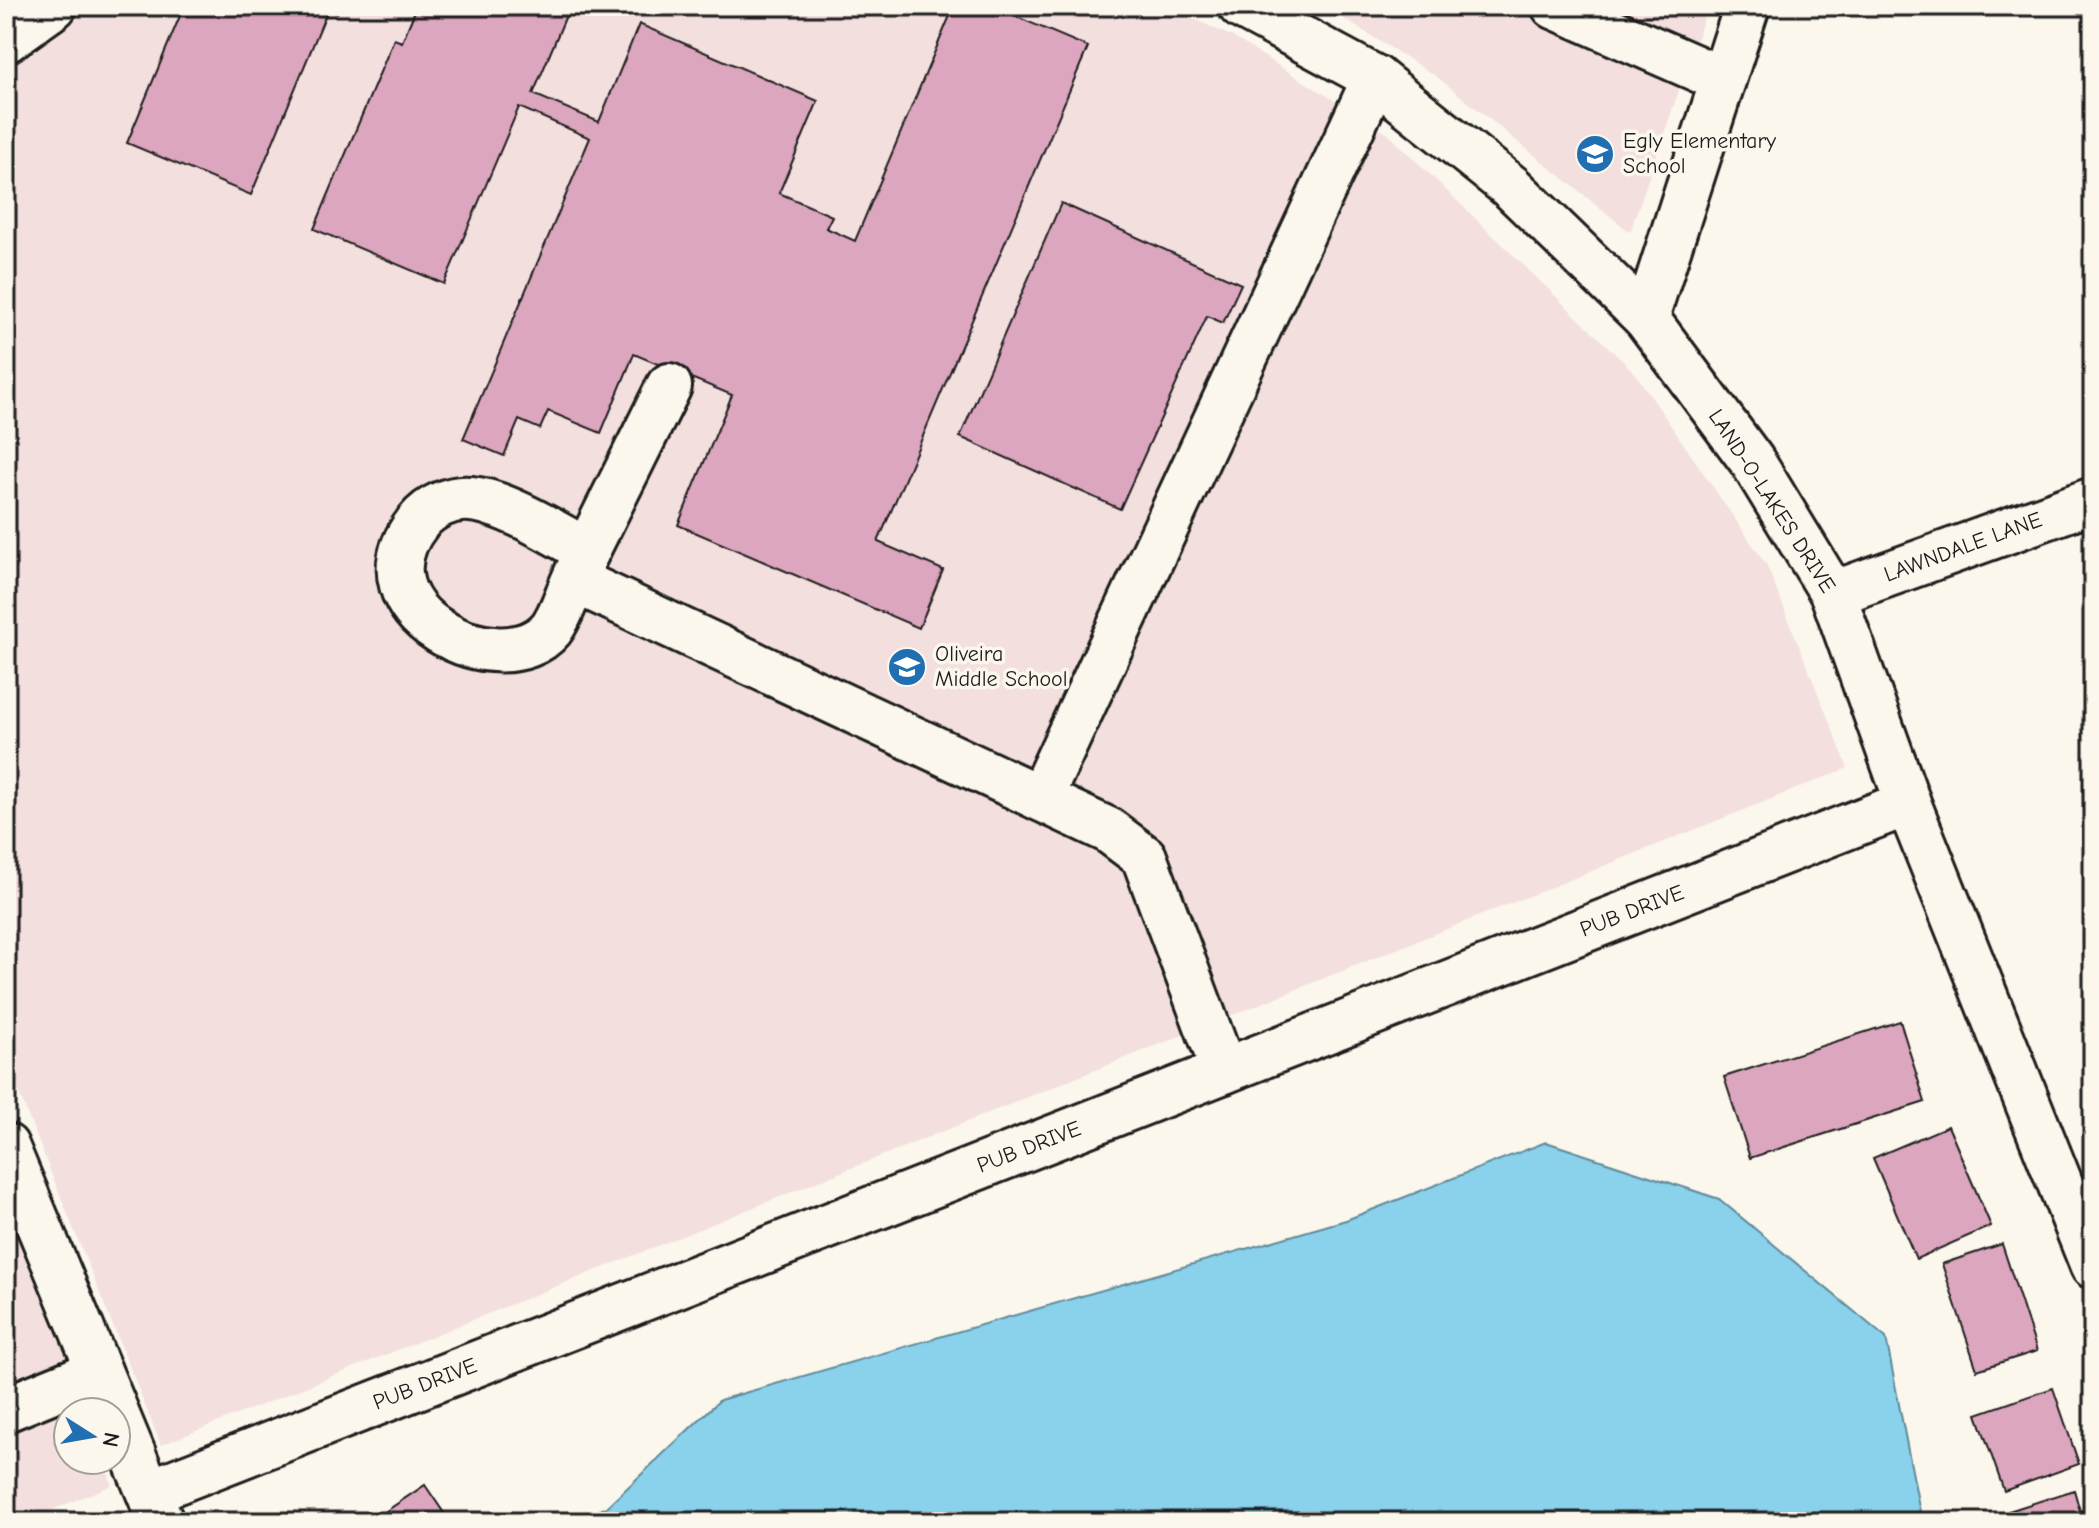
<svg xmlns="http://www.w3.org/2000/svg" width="2099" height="1528" viewBox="0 0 2099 1528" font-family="'Comic Neue',sans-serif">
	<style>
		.built { fill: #f2dfde }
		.water { fill: #8ad1eb; stroke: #5e8998; stroke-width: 2 }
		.building { fill: #dca6be; stroke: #1c1c1c; stroke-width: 2 }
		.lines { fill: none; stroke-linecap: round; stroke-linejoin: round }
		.minor-casing { stroke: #1c1c1c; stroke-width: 50 }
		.minor { stroke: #fbf7ec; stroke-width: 44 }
		.labels { text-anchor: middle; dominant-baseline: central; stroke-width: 7; stroke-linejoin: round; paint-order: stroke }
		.poi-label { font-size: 22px; fill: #1c1c1c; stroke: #fbf7ec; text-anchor: start }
		.street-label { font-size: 22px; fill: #1c1c1c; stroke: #fbf7ec }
	</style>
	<rect width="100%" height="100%" fill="#fbf7ec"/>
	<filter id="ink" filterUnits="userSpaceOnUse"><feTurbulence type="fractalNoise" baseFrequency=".0125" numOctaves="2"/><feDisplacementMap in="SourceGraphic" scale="16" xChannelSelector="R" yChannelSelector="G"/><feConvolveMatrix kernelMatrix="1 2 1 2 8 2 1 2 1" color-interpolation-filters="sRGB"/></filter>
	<g filter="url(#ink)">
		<g class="built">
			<path d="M 6,6 L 1166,6 L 1231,36 L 1388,134 L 1635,373 L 1767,566 L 1848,768 L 161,1445 L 6,1061 Z"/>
			<path d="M 1323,6 L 1708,6 L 1630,232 L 1436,76 Z"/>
			<path d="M 6,1186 L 86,1412 L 68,1412 L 68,1460 L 103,1460 L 112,1485 L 23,1522 L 6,1522 Z"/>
		</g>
		<path class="water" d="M 1546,1142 L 1719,1199 L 1886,1338 L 1922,1522 L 574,1522 L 607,1507 L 720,1400 L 1346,1220 Z"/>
		<g class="building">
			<path d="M 184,6 L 339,6 L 337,13 L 328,9 L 251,195 L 127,143 Z"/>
			<path d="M 417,6 L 570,6 L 533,94 L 599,122 L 639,24 L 818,101 L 779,193 L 832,216 L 826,228 L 855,241 L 954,6 L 991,6 L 1088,47 L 878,542 L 943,570 L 919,628 L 678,525 L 732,395 L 634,354 L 601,433 L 548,411 L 540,429 L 519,420 L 504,456 L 463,439 L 590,138 L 519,107 L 444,284 L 314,229 L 394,39 L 402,42 Z"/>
			<path d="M 1061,203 L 1241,284 L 1223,323 L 1207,316 L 1120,509 L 960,437 Z"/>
			<path d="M 1900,1021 L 1925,1102 L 1750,1158 L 1724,1077 Z"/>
			<path d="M 1948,1126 L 1991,1226 L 1916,1259 L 1873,1158 Z"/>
			<path d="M 2002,1244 L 2037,1351 L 1977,1370 L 1942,1264 Z"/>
			<path d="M 2053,1388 L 2079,1464 L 2004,1491 L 1977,1414 Z"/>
			<path d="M 425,1485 L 450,1522 L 370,1522 Z"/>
			<path d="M 2074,1490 L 2080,1511 L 2093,1507 L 2093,1522 L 2013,1522 L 2009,1511 Z"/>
		</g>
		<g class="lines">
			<g class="minor-casing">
				<g id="minor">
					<path d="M 1241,6 L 1375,78 L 1511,187 L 1646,318 L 1752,461 L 1833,594 L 1908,803 L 2093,1266"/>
					<path d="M 1554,6 L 1723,80"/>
					<path d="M 6,40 L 54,6"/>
					<path d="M 1646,318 L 1747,6"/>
					<path d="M 587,551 L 669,386"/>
					<path d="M 574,580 L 587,551 C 556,534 505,502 471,499 C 451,497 430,507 418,522 C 347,612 502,687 551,629 C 561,616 567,595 574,580 L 1108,830 L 1144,857 L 1224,1071"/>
					<path d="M 1833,594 L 2093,500"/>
					<path d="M 1040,798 L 1375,78"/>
					<path d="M 6,1146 L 116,1412"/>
					<path d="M 6,1409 L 99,1371"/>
					<path d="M 116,1413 L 161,1522"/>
					<path d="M 149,1492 L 1908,803"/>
				</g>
			</g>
			<use href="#minor" class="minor"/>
		</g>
	</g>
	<defs>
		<g id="school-disc" transform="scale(2)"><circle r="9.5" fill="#1f6fb2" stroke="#fbf7ec"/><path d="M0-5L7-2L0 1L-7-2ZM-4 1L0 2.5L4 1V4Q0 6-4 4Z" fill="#fff"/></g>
	</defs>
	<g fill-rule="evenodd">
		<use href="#school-disc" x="1595" y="154"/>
		<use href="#school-disc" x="907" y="667"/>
	</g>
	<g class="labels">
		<g class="poi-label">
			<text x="1623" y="141">Egly Elementary<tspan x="1623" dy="25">School</tspan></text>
			<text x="935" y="654">Oliveira<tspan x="935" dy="25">Middle School</tspan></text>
		</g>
		<g class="street-label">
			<text transform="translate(1772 501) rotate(57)">LAND-O-LAKES DRIVE</text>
			<text transform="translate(1963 547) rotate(-20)">LAWNDALE LANE</text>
			<text transform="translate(1632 911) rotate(-21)">PUB DRIVE</text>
			<text transform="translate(1029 1147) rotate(-21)">PUB DRIVE</text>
			<text transform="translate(425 1384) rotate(-21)">PUB DRIVE</text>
		</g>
	</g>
	<rect width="2099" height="1528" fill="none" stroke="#fbf7ec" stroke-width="32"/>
	<rect x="16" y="16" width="2067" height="1496" fill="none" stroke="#1c1c1c" stroke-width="3" filter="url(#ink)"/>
	<g transform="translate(92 1436) rotate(101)"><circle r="38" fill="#fbf7ec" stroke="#a29f99" stroke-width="2"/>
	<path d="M0-6L14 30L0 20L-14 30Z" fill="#1f6fb2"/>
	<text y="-12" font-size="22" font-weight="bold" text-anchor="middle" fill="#1c1c1c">N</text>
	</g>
</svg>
